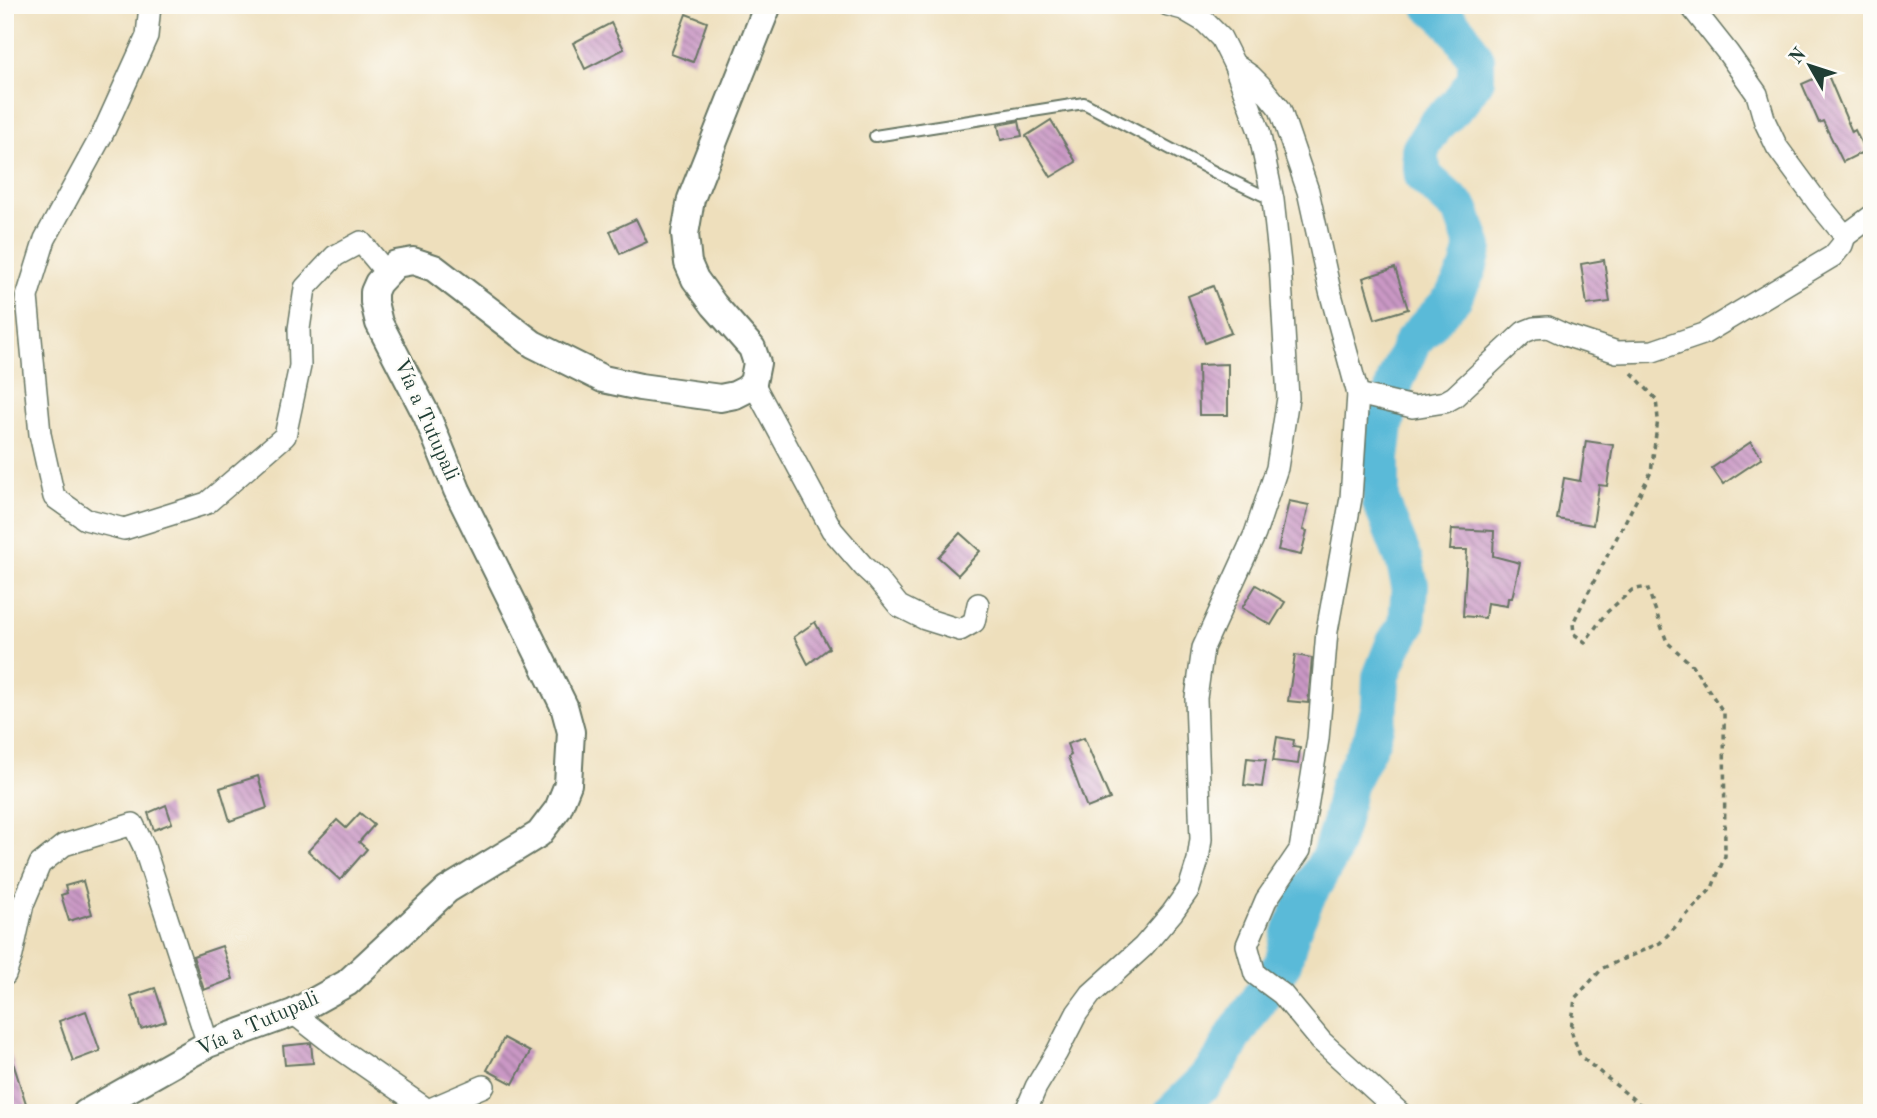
<svg xmlns="http://www.w3.org/2000/svg" width="1877" height="1118" viewBox="0 0 1877 1118" font-family="'Old Standard TT',serif">
	<style>
		.lines { fill: none; stroke-linecap: round; stroke-linejoin: round }
		.river { stroke: #5abad8; stroke-width: 38 }
		.building { fill: url(#building-back-hatch) }
		.service-casing { stroke: #677664; stroke-width: 14 }
		.minor-casing { stroke: #677664; stroke-width: 24 }
		.tertiary-casing { stroke: #677664; stroke-width: 30 }
		.path { stroke: #677664; stroke-width: 3.5; stroke-dasharray: 5 5; stroke-linecap: butt }
		.service { stroke: #fff; stroke-width: 10 }
		.minor { stroke: #fff; stroke-width: 21 }
		.tertiary { stroke: #fff; stroke-width: 26 }
		.labels { text-anchor: middle; dominant-baseline: central; stroke-width: 5; stroke-linejoin: round; paint-order: stroke }
		.street-label { font-size: 21px; fill: #1f3d34; stroke: #fdfcf7 }
	</style>
	<defs>
		<pattern id="building-back-hatch" width="6" height="6" patternUnits="userSpaceOnUse" patternTransform="scale(1.75)"><rect width="6" height="6" fill="#ca98c5"/><path d="M-1 5l2 2M0 0l6 6M5-1l2 2" fill="none" stroke="#a37da1"/></pattern>
	</defs>
	<rect width="100%" height="100%" fill="#fdfcf7"/>
	<filter id="ink" filterUnits="userSpaceOnUse"><feTurbulence type="fractalNoise" baseFrequency=".0143" numOctaves="2"/><feDisplacementMap in="SourceGraphic" scale="14" xChannelSelector="R" yChannelSelector="G"/><feConvolveMatrix kernelMatrix="1 2 1 2 8 2 1 2 1" color-interpolation-filters="sRGB"/></filter>
	<filter id="wash" filterUnits="userSpaceOnUse"><feTurbulence type="fractalNoise" baseFrequency=".00686" numOctaves="4" result="noise"/><feDisplacementMap in="SourceGraphic" scale="28" xChannelSelector="R" yChannelSelector="G"/><feGaussianBlur stdDeviation="1.57" result="paint"/><feColorMatrix in="noise" values="0 0 0 0 0 0 0 0 0 0 0 0 0 0 0 0 0 1.4 0 .05"/><feComposite in="paint" operator="in"/></filter>
	<g filter="url(#wash)">
		<rect width="100%" height="100%" fill="#eedfbc"/>
		<g class="lines">
			<path class="river" d="M 1172,1113 L 1205,1081 L 1222,1059 L 1234,1036 L 1283,963 L 1292,930 L 1307,896 L 1330,856 L 1340,824 L 1348,785 L 1372,738 L 1380,706 L 1381,677 L 1394,644 L 1407,625 L 1410,585 L 1404,560 L 1381,502 L 1381,458 L 1385,426 L 1395,382 L 1412,342 L 1454,297 L 1468,269 L 1474,247 L 1461,210 L 1423,176 L 1420,150 L 1435,126 L 1459,103 L 1476,79 L 1476,59 L 1460,34 L 1442,13 L 1431,5"/>
		</g>
		<g id="blocks">
			<g class="building">
				<path d="M 686,14 L 707,22 L 693,62 L 671,54 Z"/>
				<path d="M 611,23 L 624,49 L 585,69 L 573,43 Z"/>
				<path d="M 1827,73 L 1852,132 L 1855,130 L 1865,151 L 1843,162 L 1823,121 L 1819,123 L 1802,84 Z"/>
				<path d="M 1051,120 L 1076,162 L 1051,177 L 1026,136 Z"/>
				<path d="M 1019,121 L 1022,136 L 1001,140 L 998,125 Z"/>
				<path d="M 636,219 L 647,242 L 620,254 L 610,231 Z"/>
				<path d="M 1604,260 L 1610,302 L 1587,305 L 1581,264 Z"/>
				<path d="M 1395,268 L 1408,309 L 1375,319 L 1363,278 Z"/>
				<path d="M 1213,286 L 1231,333 L 1205,343 L 1188,296 Z"/>
				<path d="M 1228,364 L 1228,415 L 1199,415 L 1198,365 Z"/>
				<path d="M 1586,441 L 1613,445 L 1607,486 L 1599,485 L 1593,525 L 1557,519 L 1564,478 L 1580,481 Z"/>
				<path d="M 1751,442 L 1762,458 L 1723,484 L 1712,468 Z"/>
				<path d="M 1289,501 L 1309,505 L 1303,530 L 1307,531 L 1301,555 L 1278,550 Z"/>
				<path d="M 1452,529 L 1494,531 L 1493,556 L 1520,563 L 1512,598 L 1508,598 L 1507,606 L 1487,603 L 1485,618 L 1463,616 L 1467,550 L 1450,550 Z"/>
				<path d="M 960,533 L 980,551 L 958,575 L 938,557 Z"/>
				<path d="M 1256,585 L 1285,602 L 1271,625 L 1242,608 Z"/>
				<path d="M 815,622 L 829,648 L 808,664 L 794,637 Z"/>
				<path d="M 1295,655 L 1312,658 L 1308,703 L 1288,701 Z"/>
				<path d="M 1277,737 L 1294,740 L 1293,747 L 1300,748 L 1298,764 L 1273,761 Z"/>
				<path d="M 1084,738 L 1110,799 L 1087,808 L 1068,757 L 1071,755 L 1067,744 Z"/>
				<path d="M 1247,758 L 1266,760 L 1262,787 L 1244,785 Z"/>
				<path d="M 258,776 L 267,808 L 230,821 L 220,788 Z"/>
				<path d="M 166,805 L 172,823 L 154,830 L 148,813 Z"/>
				<path d="M 360,813 L 374,825 L 359,842 L 367,849 L 340,880 L 308,851 L 337,820 L 346,828 Z"/>
				<path d="M 83,881 L 92,914 L 69,921 L 61,895 L 67,893 L 65,886 Z"/>
				<path d="M 222,946 L 233,979 L 204,990 L 193,956 Z"/>
				<path d="M 155,988 L 166,1021 L 141,1029 L 131,996 Z"/>
				<path d="M 86,1011 L 100,1051 L 73,1061 L 59,1021 Z"/>
				<path d="M 504,1038 L 530,1052 L 513,1084 L 487,1070 Z"/>
				<path d="M 311,1043 L 313,1063 L 285,1065 L 283,1046 Z"/>
				<path d="M 5,1050 L 9,1050 L 29,1113 L 5,1113 Z"/>
			</g>
		</g>
	</g>
	<g filter="url(#ink)">
		<use href="#blocks" fill-opacity="0" stroke="#677664" stroke-width="2"/>
		<g class="lines">
			<g class="service-casing">
				<path id="service" d="M 875,136 L 1084,103 L 1220,175 L 1273,200"/>
			</g>
			<g class="minor-casing">
				<g id="minor">
					<path d="M 150,5 L 147,36 L 104,131 L 45,239 L 27,297 L 40,434 L 54,497 L 85,519 L 124,529 L 207,503 L 285,436 L 300,366 L 299,329 L 305,288 L 335,256 L 361,242 L 386,272"/>
					<path d="M 1234,64 L 1251,76 L 1261,86 L 1280,109 L 1308,191 L 1330,291 L 1358,394 L 1413,407 L 1445,402 L 1454,397 L 1524,332 L 1534,328 L 1548,327 L 1565,335 L 1617,352 L 1653,351 L 1703,334 L 1833,256 L 1842,245 L 1845,236 L 1818,203 L 1777,147 L 1765,122 L 1757,94 L 1728,53 L 1690,5"/>
					<path d="M 1845,236 L 1872,216"/>
					<path d="M 753,383 L 832,530 L 864,567 L 877,579 L 899,606 L 925,619 L 960,630 L 974,622 L 978,604"/>
					<path d="M 1358,394 L 1351,498 L 1327,631 L 1318,739 L 1300,850 L 1266,900 L 1247,945 L 1255,974 L 1282,994 L 1321,1041 L 1400,1113"/>
					<path d="M 5,975 L 12,955 L 23,904 L 40,864 L 64,845 L 133,824 L 144,847 L 208,1044"/>
					<path d="M 293,1013 L 333,1044 L 428,1110 L 484,1086"/>
					<path d="M 1025,1113 L 1036,1087 L 1057,1052 L 1077,1013 L 1091,994 L 1143,947 L 1172,913 L 1189,889 L 1198,860 L 1201,839 L 1196,698 L 1203,648 L 1255,534 L 1277,468 L 1288,398 L 1280,264 L 1273,200 L 1259,131 L 1234,64 L 1221,38 L 1205,22 L 1183,9 L 1168,5"/>
				</g>
			</g>
			<g class="tertiary-casing">
				<path id="tertiary" d="M 86,1113 L 208,1044 L 293,1013 L 347,983 L 447,890 L 539,834 L 558,809 L 568,784 L 571,732 L 564,706 L 457,490 L 427,416 L 379,323 L 374,302 L 374,292 L 378,283 L 396,264 L 413,261 L 434,268 L 533,344 L 603,379 L 640,387 L 720,398 L 735,395 L 745,390 L 753,383 L 757,363 L 752,348 L 714,305 L 695,279 L 688,263 L 685,234 L 691,199 L 768,5"/>
			</g>
			<path class="path" d="M 1632,373 L 1656,399 L 1658,419 L 1651,472 L 1591,587 L 1573,623 L 1574,634 L 1585,642 L 1606,613 L 1632,590 L 1647,587 L 1667,642 L 1692,665 L 1724,713 L 1725,856 L 1712,888 L 1660,943 L 1603,968 L 1575,998 L 1571,1030 L 1580,1056 L 1638,1103 L 1656,1113"/>
			<use href="#service" class="service"/>
			<use href="#minor" class="minor"/>
			<use href="#tertiary" class="tertiary"/>
		</g>
	</g>
	<g class="labels">
		<g class="street-label">
			<text transform="translate(426 420) rotate(66)">Vía a Tutupali</text>
			<text transform="translate(258 1024) rotate(-24)">Vía a Tutupali</text>
		</g>
	</g>
	<rect width="1877" height="1118" fill="none" stroke="#fdfcf7" stroke-width="28"/>
	<g transform="translate(1810 66) rotate(309)" stroke="#fdfcf7" stroke-width="5" paint-order="stroke">
	<path d="M0-5L12 26L0 18L-12 26Z" fill="#1f3d34"/>
	<text y="-10" font-size="19" font-weight="bold" text-anchor="middle" fill="#1f3d34">N</text>
	</g>
</svg>
